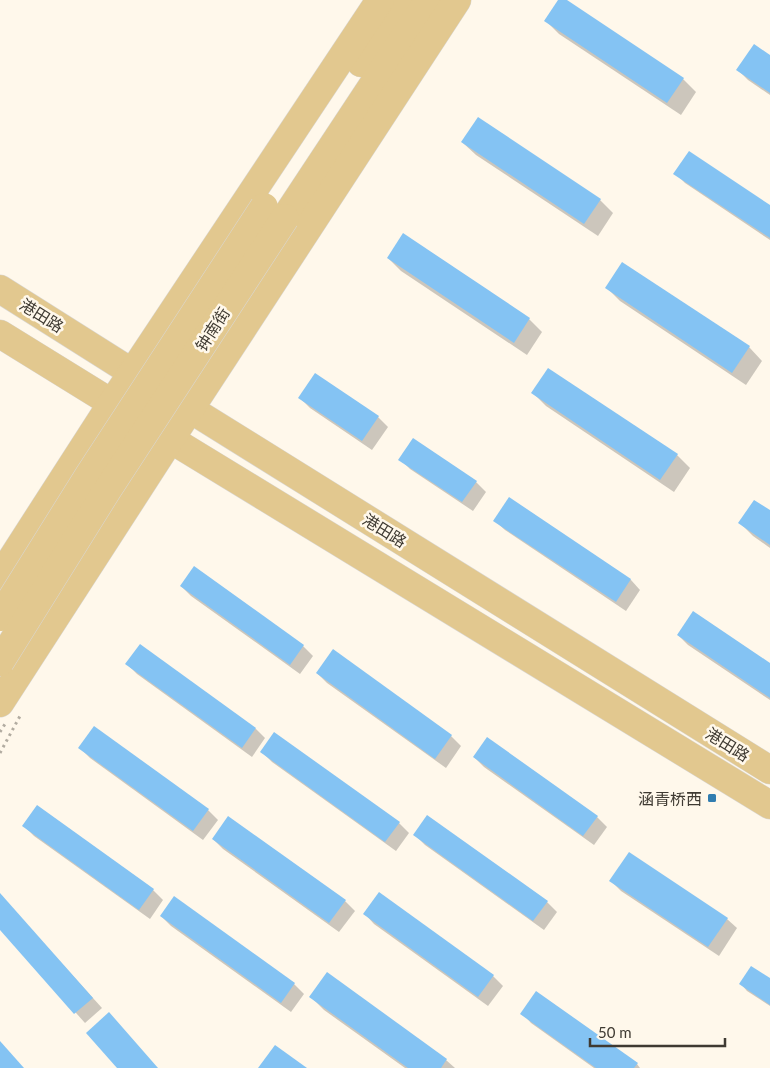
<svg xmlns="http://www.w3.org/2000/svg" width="770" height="1068" viewBox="0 0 770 1068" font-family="Lato,'Noto Sans SC',sans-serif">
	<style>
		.shadow { fill: #0003 }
		.building { fill: #84c3f3 }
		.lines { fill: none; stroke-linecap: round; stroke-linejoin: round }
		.major-casing { stroke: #d9d8d6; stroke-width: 29 }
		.path { stroke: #b2aca1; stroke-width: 3; stroke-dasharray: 2.5 4; stroke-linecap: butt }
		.major { stroke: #e2c88f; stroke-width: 28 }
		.major-bridge-casing { stroke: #d9d8d6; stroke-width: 29; stroke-linecap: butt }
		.major-bridge { stroke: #e2c88f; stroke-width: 28 }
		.poi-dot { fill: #317db0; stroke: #fff8eb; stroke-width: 2 }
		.labels { text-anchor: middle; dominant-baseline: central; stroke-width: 5; stroke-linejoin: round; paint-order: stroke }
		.street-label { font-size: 16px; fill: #3f3a32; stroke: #fff8eb }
		.poi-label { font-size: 16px; fill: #3f3a32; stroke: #fff8eb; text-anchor: end }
	</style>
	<rect width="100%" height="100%" fill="#fff8eb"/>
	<g class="shadow">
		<path d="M 559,0 L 565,0 L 683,79 L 696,92 L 681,115 L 559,34 L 546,21 Z"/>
		<path d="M 770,57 L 770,95 L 748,80 L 738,70 Z"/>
		<path d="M 462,142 L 600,200 L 613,213 L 598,236 L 476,155 Z"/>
		<path d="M 675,173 L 770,207 L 770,240 L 685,183 Z"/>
		<path d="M 403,235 L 529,319 L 542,332 L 527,355 L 401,271 L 388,258 Z"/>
		<path d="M 607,288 L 749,347 L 762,361 L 746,385 L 620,301 Z"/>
		<path d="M 533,393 L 677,455 L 690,468 L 674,492 L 546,406 Z"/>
		<path d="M 300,398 L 378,417 L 388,427 L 372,450 L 310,408 Z"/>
		<path d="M 400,459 L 476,482 L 486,492 L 473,511 L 410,469 Z"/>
		<path d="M 509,499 L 631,580 L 640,590 L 626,611 L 505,530 L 495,521 Z"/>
		<path d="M 770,512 L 770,548 L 753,536 L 740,523 Z"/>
		<path d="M 194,568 L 303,646 L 313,656 L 300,674 L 191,596 L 181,586 Z"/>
		<path d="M 678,635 L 770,664 L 770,700 L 688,645 Z"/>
		<path d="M 127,664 L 256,729 L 265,738 L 252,757 L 137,674 Z"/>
		<path d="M 317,673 L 451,736 L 461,746 L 446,768 L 327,683 Z"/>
		<path d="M 80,748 L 208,810 L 218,820 L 203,840 L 90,758 Z"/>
		<path d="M 262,752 L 399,823 L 409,833 L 396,851 L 272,762 Z"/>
		<path d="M 474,757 L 597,817 L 607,827 L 594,845 L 484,767 Z"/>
		<path d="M 37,807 L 153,890 L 163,900 L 150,919 L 34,836 L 24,826 Z"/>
		<path d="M 415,835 L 547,902 L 557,912 L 544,930 L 425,845 Z"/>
		<path d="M 213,839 L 345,901 L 355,911 L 339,932 L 223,849 Z"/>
		<path d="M 611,881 L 727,919 L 737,928 L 719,956 L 621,891 Z"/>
		<path d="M 0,895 L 102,1008 L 85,1023 L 0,928 Z"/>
		<path d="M 174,898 L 294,984 L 304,994 L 291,1012 L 171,926 L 161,916 Z"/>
		<path d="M 365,914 L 493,976 L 503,986 L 488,1006 L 374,924 Z"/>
		<path d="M 770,980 L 770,1006 L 747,991 L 741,984 Z"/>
		<path d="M 311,997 L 446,1060 L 455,1068 L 405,1068 L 324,1010 Z"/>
		<path d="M 522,1013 L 637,1064 L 640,1068 L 594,1068 L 531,1023 Z"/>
	</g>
	<g class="building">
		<path d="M 558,0 L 567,0 L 684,78 L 667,103 L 544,21 Z"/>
		<path d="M 754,44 L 770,55 L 770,93 L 736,70 Z"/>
		<path d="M 478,117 L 601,199 L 584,224 L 461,142 Z"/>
		<path d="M 689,151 L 770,205 L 770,238 L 673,174 Z"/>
		<path d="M 403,233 L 530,318 L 514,343 L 387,258 Z"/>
		<path d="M 622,262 L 750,346 L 732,373 L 605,288 Z"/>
		<path d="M 548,368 L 678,454 L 660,480 L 531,393 Z"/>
		<path d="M 315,373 L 379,416 L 362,441 L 298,398 Z"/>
		<path d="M 413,438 L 477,481 L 462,502 L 398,460 Z"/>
		<path d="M 509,497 L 631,579 L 616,602 L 493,521 Z"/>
		<path d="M 754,500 L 770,510 L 770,545 L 738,523 Z"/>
		<path d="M 194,566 L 304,645 L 290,665 L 180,586 Z"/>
		<path d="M 693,611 L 770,663 L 770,698 L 677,635 Z"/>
		<path d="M 140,644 L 256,728 L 242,748 L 125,664 Z"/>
		<path d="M 333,649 L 452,735 L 435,759 L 316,673 Z"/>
		<path d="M 94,726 L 209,809 L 193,831 L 78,748 Z"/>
		<path d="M 274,732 L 400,822 L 385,842 L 260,752 Z"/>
		<path d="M 487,737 L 598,816 L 583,836 L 473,757 Z"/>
		<path d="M 37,805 L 154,889 L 139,910 L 22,826 Z"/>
		<path d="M 427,815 L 548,901 L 533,921 L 413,835 Z"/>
		<path d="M 228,816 L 346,900 L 329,923 L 212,839 Z"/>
		<path d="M 629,852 L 728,918 L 708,947 L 609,881 Z"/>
		<path d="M 379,892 L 494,975 L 478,997 L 363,914 Z"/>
		<path d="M 0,893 L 93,998 L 74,1014 L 0,930 Z"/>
		<path d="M 174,896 L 295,983 L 281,1003 L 160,916 Z"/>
		<path d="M 751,966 L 770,978 L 770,1005 L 739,984 Z"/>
		<path d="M 327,972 L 447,1059 L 441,1068 L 408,1068 L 309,997 Z"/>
		<path d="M 536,991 L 638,1063 L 634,1068 L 596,1068 L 520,1014 Z"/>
		<path d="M 109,1012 L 158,1068 L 117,1068 L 86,1033 Z"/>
		<path d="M 0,1041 L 24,1068 L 0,1068 Z"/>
		<path d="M 275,1045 L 307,1068 L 258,1068 Z"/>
	</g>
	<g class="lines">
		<g class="major-casing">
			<g id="major">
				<path d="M 361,63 L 403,0"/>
				<path d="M 285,218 L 429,0"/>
				<path d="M 0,289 L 190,409 L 770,770"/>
				<path d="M 0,334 L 170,439 L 770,805"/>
				<path d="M 0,577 L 112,403 L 380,0"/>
				<path d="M 0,703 L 190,409 L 457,0"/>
			</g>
		</g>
		<g class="path">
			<path d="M 0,732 L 5,724"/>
			<path d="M 0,753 L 20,716"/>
		</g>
		<use href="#major" class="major"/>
		<g class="major-bridge-casing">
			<g id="major-bridge">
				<path d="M 0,617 L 89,475 L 264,207"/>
				<path d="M 0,662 L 108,489 L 285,218"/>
			</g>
		</g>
		<use href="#major-bridge" class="major-bridge"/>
	</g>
	<rect class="poi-dot" x="707" y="793" width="10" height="10" rx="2.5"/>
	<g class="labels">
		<g class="street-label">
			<text transform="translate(42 315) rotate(32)">港田路</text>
			<text transform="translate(212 329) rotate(-57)">钟南街</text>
			<text transform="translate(385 530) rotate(32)">港田路</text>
			<text transform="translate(728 744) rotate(32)">港田路</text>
		</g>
		<g class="poi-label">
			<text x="702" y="798">涵青桥西</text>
		</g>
	</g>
	<path d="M590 1038v8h135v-8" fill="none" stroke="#3f3a32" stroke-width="2.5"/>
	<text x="598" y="1038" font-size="15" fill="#3f3a32" stroke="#fff8eb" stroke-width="4" paint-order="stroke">50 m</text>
</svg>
